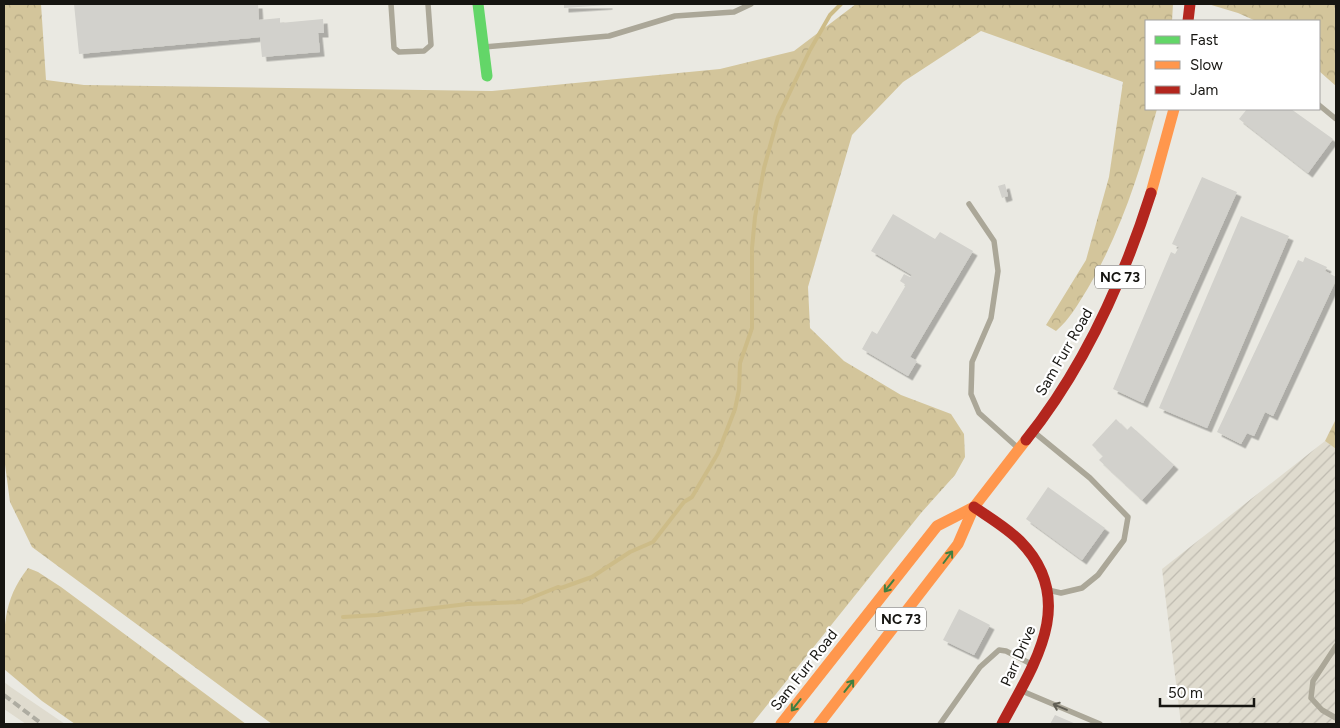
<svg xmlns="http://www.w3.org/2000/svg" width="1340" height="728" viewBox="0 0 1340 728" font-family="Figtree,sans-serif">
	<style>
		.built { fill: #dfdbce }
		.industrial { fill: url(#industrial-furrows) }
		.forest { fill: url(#forest-crowns) }
		.lines { fill: none; stroke-linecap: round; stroke-linejoin: round }
		.stream { stroke: #cdbc88; stroke-width: 4 }
		.building { fill: #d2d1cc; filter: url(#shadow) }
		.lane { stroke: #aba798; stroke-width: 5.5 }
		.fast { stroke: #63d668; stroke-width: 11 }
		.slow { stroke: #ff974d; stroke-width: 11 }
		.jam { stroke: #b3261e; stroke-width: 11 }
		.rail { stroke: #aeaca1; stroke-width: 4; stroke-dasharray: 8 4; stroke-linecap: butt }
		.oneway { stroke: #407f41 }
		.oneway2 { stroke: #605e54 }
		.labels { text-anchor: middle; dominant-baseline: central; stroke-width: 4.5; stroke-linejoin: round; paint-order: stroke }
		.shield { fill: #fff; stroke: #5c5b58; stroke-width: 1 }
		.shield-label { font-size: 14px; font-weight: bold; fill: #161511 }
		.street-label { font-size: 15px; fill: #161511; stroke: #fff }
	</style>
	<defs>
		<pattern id="industrial-furrows" width="10" height="10" patternUnits="userSpaceOnUse" patternTransform="scale(1.25)"><rect width="10" height="10" fill="#dfdbce"/><path d="M-1 1l2-2M0 10L10 0M9 11l2-2" fill="none" stroke="#bfbbb0"/></pattern>
		<pattern id="forest-crowns" width="20" height="18" patternUnits="userSpaceOnUse" patternTransform="scale(1.25)"><rect width="20" height="18" fill="#d3c59b"/><path d="M2 6a3 3 0 1 1 6 0M12 15a3 3 0 1 1 6 0" fill="none" stroke="#b4a884"/></pattern>
		<filter id="shadow"><feDropShadow dx="4.5" dy="4.5" stdDeviation="0" flood-color="#0004"/></filter>
	</defs>
	<rect width="100%" height="100%" fill="#eae9e2"/>
	<path class="built" d="M 4,682 L 12,688 L 65,724 L 26,724 L 4,709 Z"/>
	<path class="industrial" d="M 1325,441 L 1336,449 L 1336,724 L 1181,724 L 1162,569 Z"/>
	<g class="forest">
		<path d="M 4,4 L 41,4 L 46,80 L 84,85 L 492,91 L 720,69 L 794,51 L 856,4 L 1173,4 L 1172,21 L 1146,21 L 1146,109 L 1157,109 C 1140,171 1121,232 1088,288 C 1078,304 1070,319 1056,331 L 1046,325 L 1086,260 L 1109,177 L 1123,82 L 981,31 L 903,82 L 852,135 L 808,287 L 810,328 L 844,361 L 901,395 L 951,414 L 964,434 L 965,457 L 955,475 L 921,513 L 752,724 L 272,724 L 32,547 L 10,502 L 4,457 Z"/>
		<path d="M 1208,4 L 1336,4 L 1336,86 L 1319,71 L 1319,21 L 1256,21 L 1238,13 Z"/>
		<path d="M 1336,419 L 1336,449 L 1325,441 Z"/>
		<path d="M 28,568 L 38,572 L 61,587 L 246,724 L 75,724 L 42,701 L 4,669 C 4,629 2,601 28,568 Z"/>
	</g>
	<g class="lines">
		<path class="stream" d="M 343,617 L 377,615 L 467,604 L 521,602 L 558,587 L 561,588 L 592,577 L 630,552 L 653,542 L 684,502 L 692,497 L 718,453 L 735,409 L 739,390 L 740,363 L 752,328 L 752,248 L 755,217 L 764,168 L 778,117 L 810,50 L 830,15 L 841,4"/>
	</g>
	<g class="building">
		<path d="M 74,4 L 258,4 L 259,20 L 280,18 L 280,23 L 323,19 L 324,33 L 318,33 L 320,52 L 262,57 L 260,37 L 79,54 Z"/>
		<path d="M 564,4 L 608,4 L 608,5 L 564,8 Z"/>
		<path d="M 1247,109 L 1291,109 L 1333,139 L 1308,173 L 1239,119 Z"/>
		<path d="M 1202,177 L 1237,192 L 1143,403 L 1113,389 L 1171,252 L 1175,254 L 1179,247 L 1172,244 Z"/>
		<path d="M 1005,184 L 1008,196 L 1002,198 L 998,186 Z"/>
		<path d="M 893,214 L 935,239 L 940,232 L 973,251 L 910,357 L 917,361 L 908,376 L 862,349 L 872,331 L 877,334 L 906,285 L 900,281 L 904,274 L 910,277 L 912,275 L 871,251 Z"/>
		<path d="M 1241,216 L 1289,236 L 1207,428 L 1159,408 Z"/>
		<path d="M 1305,257 L 1327,267 L 1325,271 L 1336,277 L 1336,280 L 1273,416 L 1265,412 L 1254,436 L 1247,433 L 1241,444 L 1217,432 L 1298,260 L 1303,262 Z"/>
		<path d="M 1116,419 L 1127,430 L 1131,426 L 1174,465 L 1142,500 L 1099,460 L 1103,456 L 1092,445 Z"/>
		<path d="M 1048,487 L 1105,528 L 1082,560 L 1026,519 Z"/>
		<path d="M 959,609 L 990,625 L 974,655 L 943,640 Z"/>
		<path d="M 1055,715 L 1076,724 L 1050,724 Z"/>
	</g>
	<g class="lines">
		<g class="lane">
			<path d="M 391,4 L 394,48 L 399,52 L 424,51 L 431,45 L 428,4"/>
			<path d="M 484,47 L 609,36 L 675,16 L 734,12 L 751,4"/>
			<path d="M 1319,105 L 1336,119"/>
			<path d="M 969,204 L 994,241 L 998,271 L 991,318 L 972,362 L 971,394 L 979,413 L 1018,448"/>
			<path d="M 1035,433 L 1090,478 L 1128,517 L 1124,540 L 1098,575 L 1082,588 L 1061,593 L 1048,590"/>
			<path d="M 1336,646 L 1313,681 L 1311,698 L 1322,710 L 1336,718"/>
			<path d="M 1022,691 L 1100,724"/>
			<path d="M 940,724 L 980,667 L 999,650 L 1006,651 L 1033,665"/>
		</g>
		<path class="fast" d="M 478,4 L 487,76"/>
		<g class="slow">
			<path d="M 1151,193 L 1174,109"/>
			<path d="M 781,724 L 937,526 L 974,507"/>
			<path d="M 819,724 L 958,544 L 974,507 L 1026,440"/>
		</g>
		<g class="jam">
			<path d="M 1188,21 L 1190,4"/>
			<path d="M 1026,440 C 1084,368 1123,281 1151,193"/>
			<path d="M 974,507 C 990,518 1007,528 1020,541 C 1079,601 1033,666 1002,724"/>
		</g>
		<path class="rail" d="M 4,695 L 42,724"/>
	</g>
	<defs><path id="oneway-shaft" d="M-6 0H5M1.5-3L5.5 0L1.5 3" fill="none" stroke-width="1.6" stroke-linecap="round" stroke-linejoin="round" transform="scale(1.25)"/></defs>
	<g class="oneway">
		<use href="#oneway-shaft" transform="translate(948 557) rotate(-53)"/>
		<use href="#oneway-shaft" transform="translate(889 586) rotate(128)"/>
		<use href="#oneway-shaft" transform="translate(849 686) rotate(-52)"/>
		<use href="#oneway-shaft" transform="translate(796 705) rotate(128)"/>
	</g>
	<use class="oneway2" href="#oneway-shaft" transform="translate(1060 707) rotate(-157)"/>
	<g class="labels">
		<g class="shield">
			<rect x="1095" y="265.5" width="50" height="23" rx="4"/>
			<rect x="876" y="607.5" width="50" height="23" rx="4"/>
		</g>
		<g class="shield-label">
			<text x="1120" y="277">NC 73</text>
			<text x="901" y="619">NC 73</text>
		</g>
		<g class="street-label">
			<text transform="translate(1064 352) rotate(-60)">Sam Furr Road</text>
			<text transform="translate(1018 656) rotate(-66)">Parr Drive</text>
			<text transform="translate(804 670) rotate(-52)">Sam Furr Road</text>
		</g>
	</g>
	<rect width="1340" height="728" fill="none" stroke="#161511" stroke-width="10"/>
	<rect x="1145" y="20" width="175" height="90" fill="#ffffff" stroke="#a2a1a0"/>
	<rect x="1155" y="36" width="25" height="8" fill="#63d668" stroke="#a2a1a0"/>
	<text x="1190" y="45" font-size="15" fill="#161511">Fast</text>
	<rect x="1155" y="61" width="25" height="8" fill="#ff974d" stroke="#a2a1a0"/>
	<text x="1190" y="70" font-size="15" fill="#161511">Slow</text>
	<rect x="1155" y="86" width="25" height="8" fill="#b3261e" stroke="#a2a1a0"/>
	<text x="1190" y="95" font-size="15" fill="#161511">Jam</text>
	<path d="M1160 698v8h94v-8" fill="none" stroke="#161511" stroke-width="2.5"/>
	<text x="1168" y="698" font-size="15" fill="#161511" stroke="#ffffff" stroke-width="4" paint-order="stroke">50 m</text>
</svg>
